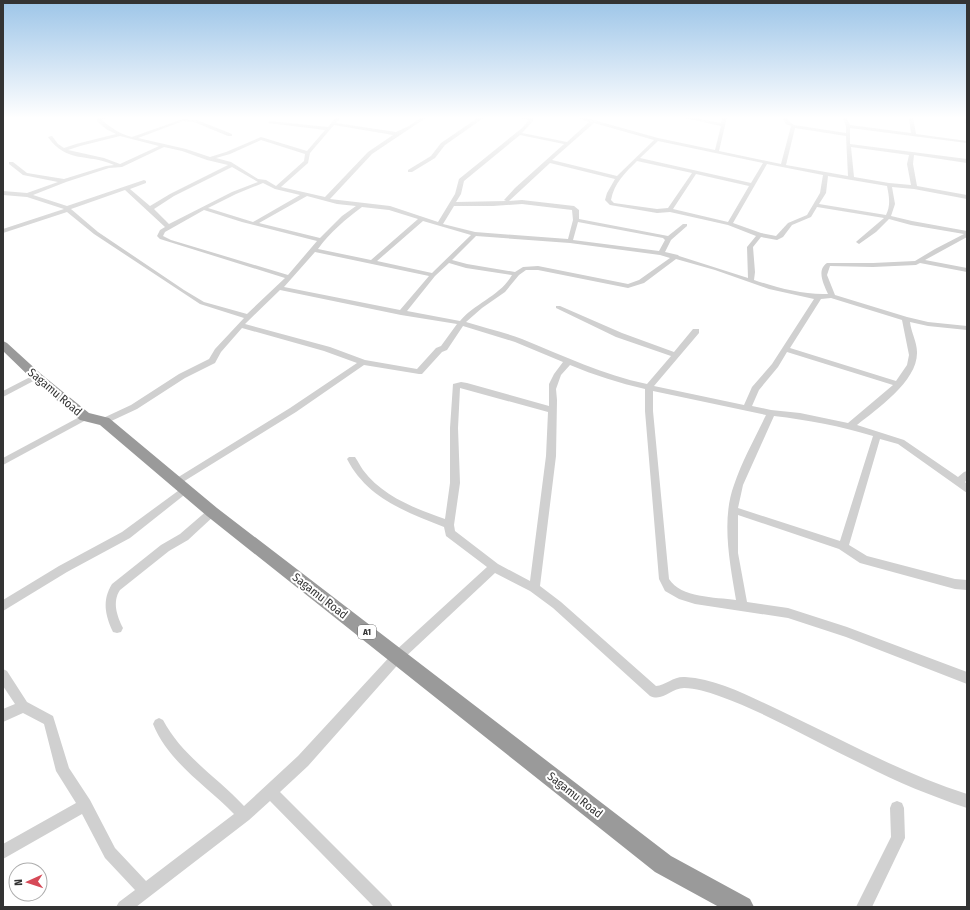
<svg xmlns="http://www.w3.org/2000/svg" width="970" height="910" viewBox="0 0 970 910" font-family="'Fira Sans Condensed',sans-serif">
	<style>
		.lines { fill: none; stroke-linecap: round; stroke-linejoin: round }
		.minor { fill: #d0d0d0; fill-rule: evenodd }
		.highway { fill: #9a9a9a; fill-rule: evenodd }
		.labels { text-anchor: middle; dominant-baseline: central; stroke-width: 4; stroke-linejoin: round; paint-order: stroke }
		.shield { fill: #fff; stroke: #707070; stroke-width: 1 }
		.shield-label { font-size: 9px; font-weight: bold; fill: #333 }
		.near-street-label { font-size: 12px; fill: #333; stroke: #fff }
	</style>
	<rect width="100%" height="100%" fill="#fff"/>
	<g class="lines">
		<g class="minor">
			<path d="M 101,117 L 107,117 L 102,120 C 111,128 120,134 132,137 L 183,119 L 197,120 L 232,134 L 232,136 L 228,136 L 194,122 L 183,121 L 138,138 L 186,149 L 210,157 L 226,152 L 261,137 L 307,151 L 325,130 L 268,123 L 270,121 L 328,127 L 336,117 L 341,117 L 336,123 L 396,132 L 409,126 L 422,117 L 427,117 L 372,154 L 330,199 L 390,206 L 438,222 L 455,194 L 459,179 L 522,128 L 529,120 L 517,117 L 533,118 L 533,121 L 522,133 L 567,142 L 589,122 L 575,117 L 583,117 L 658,138 L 715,150 L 721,126 L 680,117 L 691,117 L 721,123 L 723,117 L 727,117 L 719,151 L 781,164 L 791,126 L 786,124 L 782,117 L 787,117 L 790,122 L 794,125 L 846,133 L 846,126 L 842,117 L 846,117 L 850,125 L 911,133 L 909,117 L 913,117 L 916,134 L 967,141 L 967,143 L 850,128 L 850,144 L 967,159 L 967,163 L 914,155 L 913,164 L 917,186 L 967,195 L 967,199 L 914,189 L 892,187 L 895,204 L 891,216 L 912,221 L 967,231 L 967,237 L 925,260 L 967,268 L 967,272 L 920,263 L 916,265 L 873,267 L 830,266 L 827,275 L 835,295 L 907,317 L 928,322 L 967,326 L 967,330 L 928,326 L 910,322 C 911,332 917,342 917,352 C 918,381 877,409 857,425 L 904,440 L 958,477 L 964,472 L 967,471 L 967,480 L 965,482 L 967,484 L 967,493 L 898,444 L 880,439 L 849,545 L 867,556 L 955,579 L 967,580 L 967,590 L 955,589 L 860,563 L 839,549 L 738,515 L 738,553 L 747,602 L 788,608 L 847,627 L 967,672 L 967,684 L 846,637 L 788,618 L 695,604 L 679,599 L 665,591 L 659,579 L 645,411 L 645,389 C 619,383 594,375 570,365 L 561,375 L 556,389 L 557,400 L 556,456 L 540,586 L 561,602 L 656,686 C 666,685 674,676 685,677 C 717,679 749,696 779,710 C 841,739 901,773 967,794 L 967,808 C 931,796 897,782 864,765 C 816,742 769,714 719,696 C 708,692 695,688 684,688 C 671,688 663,702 650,696 L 553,608 L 530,591 L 495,573 L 402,660 L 308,766 L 280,792 L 390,902 L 393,907 L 374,907 L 270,801 L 249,820 L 136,907 L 116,907 L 119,902 L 135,890 L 105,858 L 82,814 L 3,859 L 3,844 L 76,803 L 56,771 L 44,724 L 23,713 L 3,722 L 3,709 L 15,704 L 3,686 L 3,669 L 7,671 L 27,702 L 53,716 L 69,768 L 90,800 L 115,848 L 146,881 L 234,814 C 206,785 169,763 153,724 L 155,720 L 159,718 L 163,720 C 182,756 217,777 244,806 L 298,756 L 394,652 L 487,567 L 446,536 L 444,527 C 406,512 367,498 347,459 L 349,457 L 355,457 C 358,461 360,466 363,470 C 382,496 416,509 445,519 L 450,483 L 450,428 L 453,384 L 461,382 L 467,383 L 549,406 L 549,384 L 554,374 L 563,362 L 515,342 L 463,326 L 447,350 L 442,352 L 422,374 L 419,374 L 364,365 L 296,412 L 178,485 L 172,485 L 170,483 L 172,481 L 290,408 L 357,363 L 324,351 L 242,328 L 221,352 L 215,363 L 185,378 L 137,409 L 107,423 L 101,423 L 100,421 L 101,419 L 131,405 L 179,374 L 209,359 L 215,349 L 244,318 L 200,304 L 94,234 L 67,212 L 3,233 L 3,229 L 64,209 L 27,197 L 3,195 L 3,191 L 27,193 L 58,182 L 23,175 L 9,164 L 9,162 L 13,162 L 27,173 L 64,179 L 106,166 L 114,165 C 88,153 67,164 48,137 L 52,136 L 58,144 L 64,148 L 76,144 L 116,134 L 106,129 L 97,121 L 97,119 ZM 594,123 L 654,140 L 617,176 L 552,160 ZM 334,125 L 393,135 L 368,152 L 325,197 L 281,187 L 308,163 L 310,153 ZM 795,128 L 846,136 L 848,176 L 786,165 ZM 520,135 L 564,144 L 515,188 L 504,200 L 506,201 L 456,202 L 461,194 L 464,181 ZM 120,136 L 159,146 L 120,164 L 104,158 L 68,150 L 80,146 ZM 261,140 L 305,154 L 304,161 L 276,186 L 266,180 L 258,179 L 231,162 L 216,158 L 230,154 ZM 658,141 L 763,163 L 751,183 L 640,158 ZM 164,147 L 182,151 L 207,160 L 228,165 L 170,194 L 150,206 L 130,189 L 146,183 L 146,181 L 144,180 L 67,206 L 33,195 L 66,182 L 109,168 L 122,167 ZM 851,147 L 909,155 L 907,164 L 911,185 L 889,183 L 854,177 ZM 637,161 L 692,173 L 668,208 L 657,209 L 614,203 L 611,200 C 614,183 626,172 637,161 ZM 550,163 L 615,179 L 607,193 L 605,200 L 610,205 L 657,213 L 670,212 L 728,225 L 756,236 L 747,247 L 748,278 L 679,256 L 678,255 L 665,252 L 671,240 L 687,226 L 687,224 L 683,224 L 668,236 L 579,219 L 579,210 L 574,206 L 522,200 L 509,201 ZM 767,164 L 823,175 L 820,193 L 807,215 L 788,223 L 776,236 L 761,233 L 733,223 ZM 232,167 L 258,182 L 232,192 L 169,224 L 154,209 L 174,196 ZM 696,174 L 749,186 L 728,222 L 673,209 ZM 828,176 L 887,186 C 889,196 891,205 886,215 L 819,204 L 826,193 ZM 263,183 L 275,189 L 300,195 L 253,222 L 208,208 L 236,194 ZM 125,190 L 165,227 L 160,230 L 157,236 L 160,239 L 285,278 L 247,314 L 204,302 L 184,290 L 98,232 L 71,209 ZM 307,196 L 337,204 L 356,206 L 342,216 L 320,238 L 259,223 ZM 522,204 L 572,210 L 573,220 L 568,239 L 475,232 L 443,224 L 454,206 L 493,206 ZM 362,207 L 389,210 L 418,219 L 371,260 L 318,249 C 330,232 346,219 362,207 ZM 817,207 L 884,218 L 857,241 L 856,242 L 859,244 L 876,232 L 889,219 L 911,225 L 964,234 L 935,249 L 915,261 L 873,263 L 827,263 C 816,270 824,285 828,294 C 803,295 778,288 754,280 L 755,272 L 753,247 L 761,237 L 777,240 L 783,237 L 792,225 L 811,217 ZM 204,210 L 242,222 L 317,241 L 288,275 L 171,240 L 163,236 L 165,232 ZM 423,221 L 471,235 L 432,273 L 377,261 ZM 578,222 L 663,238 L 665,240 L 659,251 L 573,240 ZM 476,236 L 570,243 L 660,255 L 670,258 L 639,280 L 628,284 L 538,266 L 523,267 L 515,272 L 467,264 L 452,260 ZM 315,252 L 429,276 L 400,310 L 284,287 ZM 676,259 L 715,270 L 769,289 L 814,299 L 772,364 L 752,387 L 744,405 L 654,386 L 699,333 L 699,329 L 693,329 L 674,352 L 622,333 L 560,306 L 556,306 L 556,308 L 616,337 L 671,356 L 647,384 C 603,375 564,356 522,339 C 504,332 485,328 466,322 L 482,308 L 505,292 L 519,275 L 526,270 L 538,270 L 628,288 L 644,283 ZM 449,263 L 466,268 L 512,275 C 500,296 475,303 460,321 L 407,311 L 435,276 ZM 280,290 L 401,315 L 457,324 L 441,346 L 436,348 L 417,369 L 365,360 L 330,347 L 245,324 ZM 831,298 L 902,320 L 909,355 L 907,365 L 896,381 L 790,348 L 821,299 ZM 787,352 L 893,385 L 848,423 L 800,413 L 771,410 L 752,406 L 759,390 L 778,367 ZM 460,388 L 548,412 L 546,456 L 530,581 L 498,564 L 455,531 L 454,525 L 460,483 L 458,428 ZM 653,391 L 766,415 C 755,438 742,461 734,485 C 721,520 730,564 736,600 C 715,597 681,598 669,579 L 653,411 ZM 774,416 C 808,420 840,426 873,436 L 840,541 L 738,508 L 743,485 Z"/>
			<path d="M 479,117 L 485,117 L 445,145 L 435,158 L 412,172 L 408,172 L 408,170 L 431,156 L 441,143 Z"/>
			<path d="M 967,117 L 967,124 L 965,123 L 963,118 Z"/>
			<path d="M 34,375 L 37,375 L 41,377 L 3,397 L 3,391 Z"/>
			<path d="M 85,414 L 88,415 L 89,417 L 88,419 L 3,465 L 3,458 Z"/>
			<path d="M 185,486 L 188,488 L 190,490 L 188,492 L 130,538 L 67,572 L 3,611 L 3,600 L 59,566 L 122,532 L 182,488 Z"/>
			<path d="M 212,508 L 215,509 L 217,512 L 215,515 L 188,540 L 169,551 L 120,590 C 112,602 117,616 123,628 L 121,632 L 117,633 L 113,632 C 105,615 102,600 112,584 L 161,545 L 180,534 L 209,509 Z"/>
			<path d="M 897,801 L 902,803 L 904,808 L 905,838 L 872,907 L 856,907 L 891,837 L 890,808 L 892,803 Z"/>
		</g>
		<path class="highway" d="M 3,341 L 7,343 L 41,374 L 89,413 L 109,418 L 217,508 L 671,856 L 750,899 L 754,907 L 719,907 L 655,872 L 207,516 L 100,425 L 80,420 L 33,380 L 3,351 Z"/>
	</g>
	<linearGradient id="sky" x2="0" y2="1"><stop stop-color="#9dc5e8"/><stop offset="0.48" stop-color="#fff"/><stop offset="1" stop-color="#fff" stop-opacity="0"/></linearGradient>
	<rect width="970" height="245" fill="url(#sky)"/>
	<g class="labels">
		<rect class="shield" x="358" y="625" width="18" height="14" rx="3"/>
		<g class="shield-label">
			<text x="367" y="632">A1</text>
		</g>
		<g class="near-street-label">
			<text transform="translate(55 392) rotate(40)">Sagamu Road</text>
			<text transform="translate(320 596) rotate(38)">Sagamu Road</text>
			<text transform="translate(575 795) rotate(38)">Sagamu Road</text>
		</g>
	</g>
	<rect width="970" height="910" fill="none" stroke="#333333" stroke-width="8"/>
	<g transform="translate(28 882) rotate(267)"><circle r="19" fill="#ffffff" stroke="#adadad"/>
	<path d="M0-3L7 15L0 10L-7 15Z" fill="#d64957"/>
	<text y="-6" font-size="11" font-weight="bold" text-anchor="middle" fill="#333333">N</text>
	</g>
</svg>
